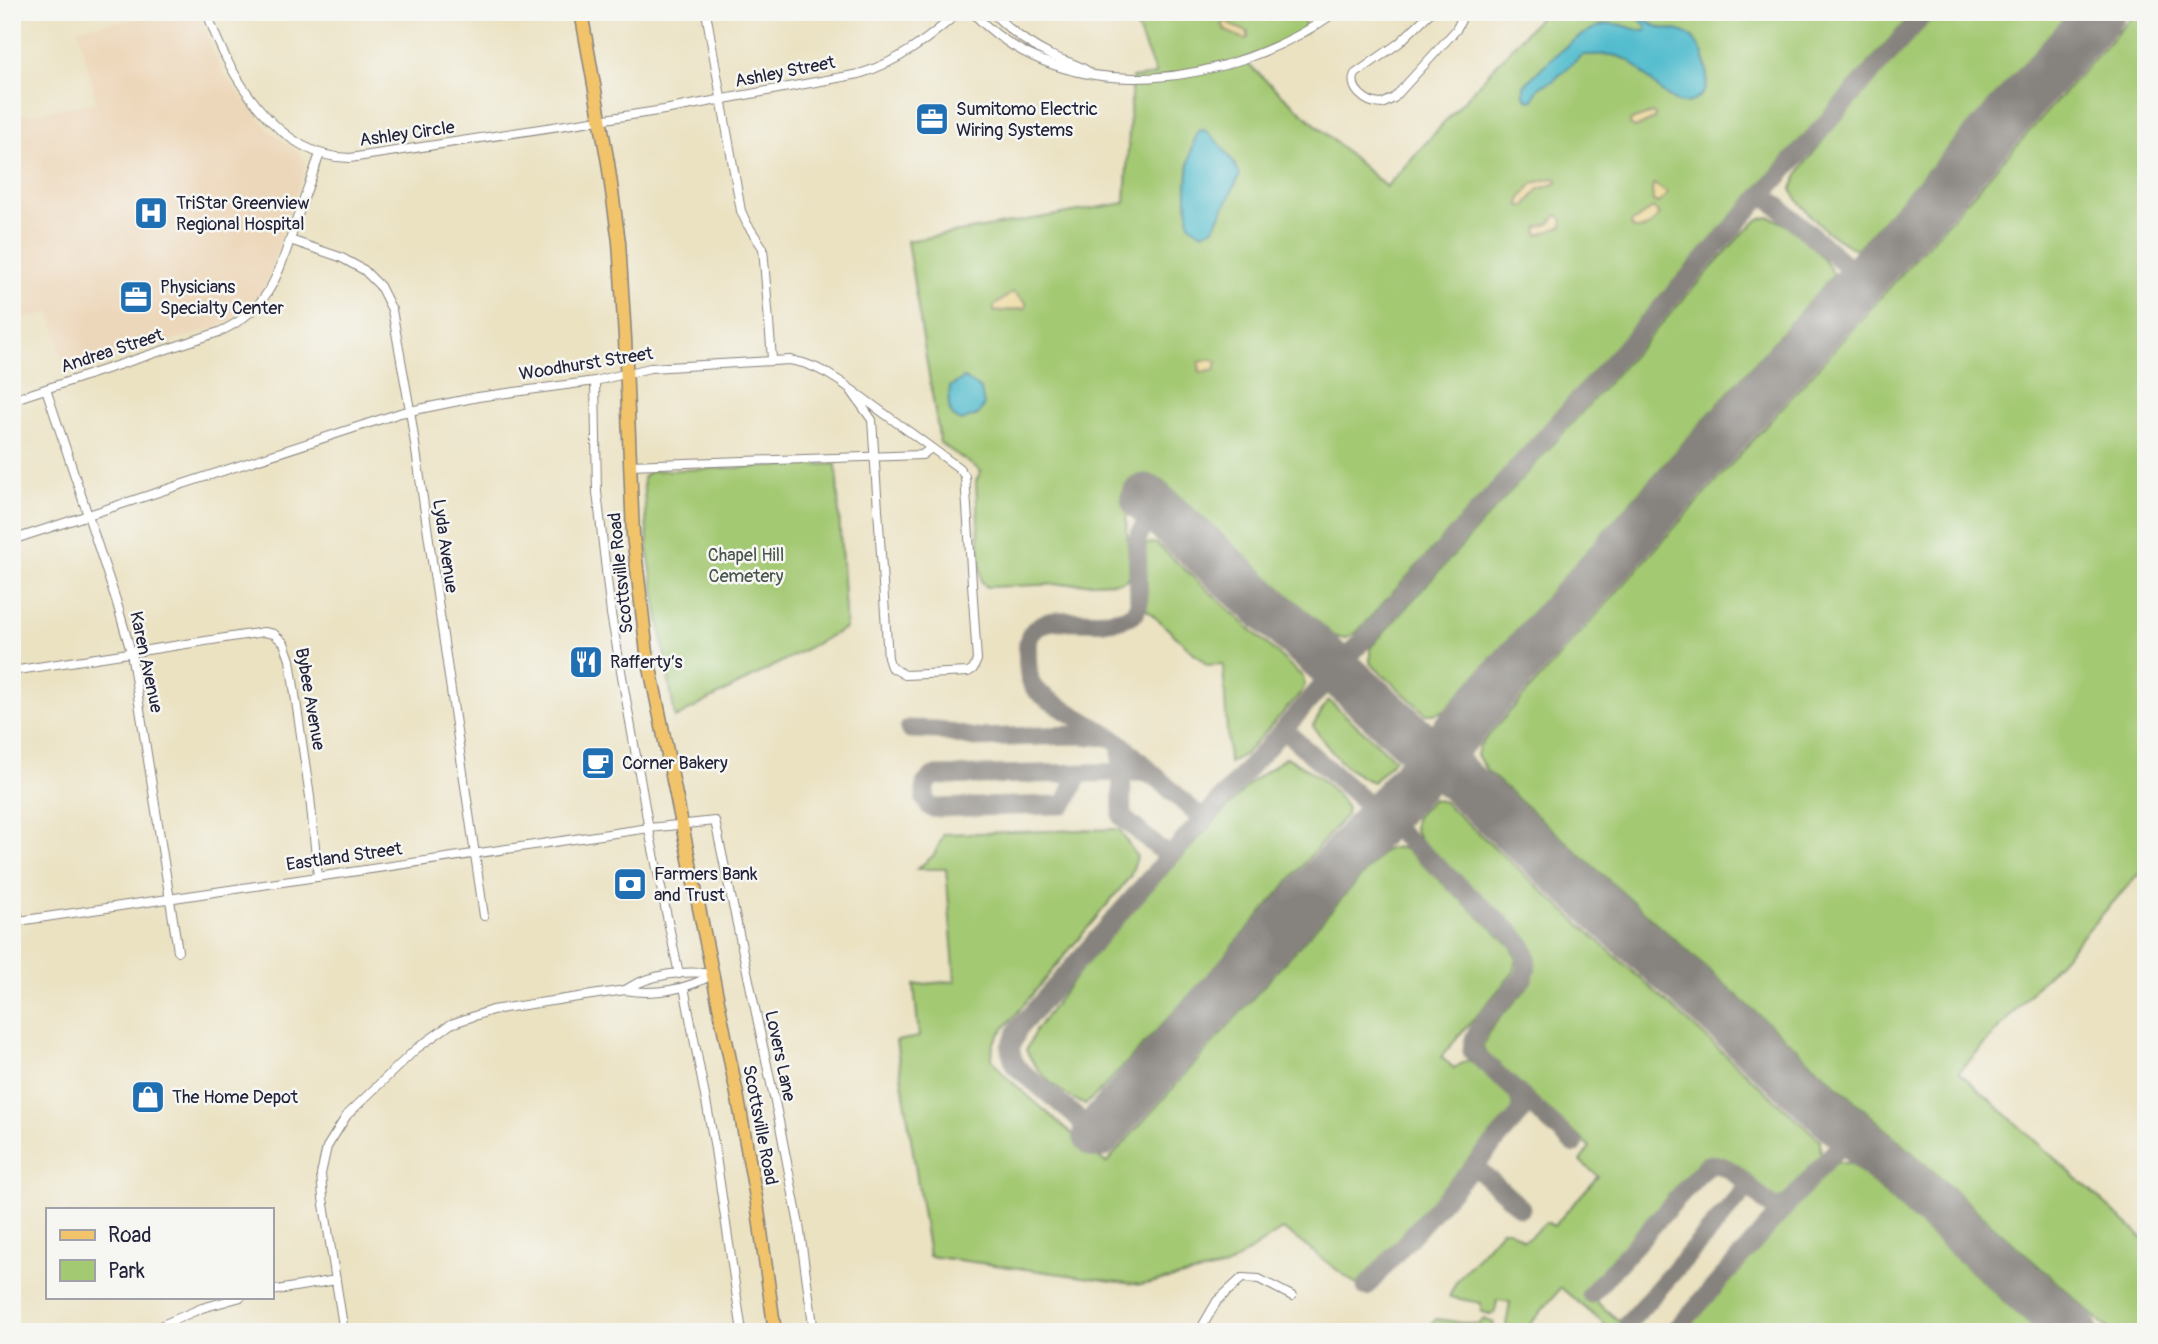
<svg xmlns="http://www.w3.org/2000/svg" width="2158" height="1344" viewBox="0 0 2158 1344" font-family="Pangolin,sans-serif">
	<style>
		.built { fill: #edd7ba }
		.green { fill: #a4c973; stroke: #637657; stroke-width: 2 }
		.sand { fill: #eeda9e; stroke: #887e6c; stroke-width: 2 }
		.water { fill: #51bccd; stroke: #3a6f84; stroke-width: 2 }
		.lines { fill: none; stroke-linecap: round; stroke-linejoin: round }
		.taxiway { stroke: #86827e; stroke-width: 19 }
		.runway { stroke: #86827e; stroke-width: 49 }
		.minor-casing { stroke: #86827e; stroke-width: 10 }
		.primary-casing { stroke: #86827e; stroke-width: 15 }
		.minor { stroke: #fff; stroke-width: 8 }
		.primary { stroke: #f1c36a; stroke-width: 12 }
		.labels { text-anchor: middle; dominant-baseline: central; stroke-width: 5; stroke-linejoin: round; paint-order: stroke }
		.street-label { font-size: 18px; fill: #22223b; stroke: #f6f6f2 }
		.poi-label { font-size: 18px; fill: #22223b; stroke: #f6f6f2; text-anchor: start }
		.park-label { font-size: 18px; fill: #49544c; stroke: #f6f6f2 }
	</style>
	<rect width="100%" height="100%" fill="#f6f6f2"/>
	<filter id="ink" filterUnits="userSpaceOnUse"><feTurbulence type="fractalNoise" baseFrequency=".0143" numOctaves="2"/><feDisplacementMap in="SourceGraphic" scale="14" xChannelSelector="R" yChannelSelector="G"/><feConvolveMatrix kernelMatrix="1 2 1 2 8 2 1 2 1" color-interpolation-filters="sRGB"/></filter>
	<filter id="wash" filterUnits="userSpaceOnUse"><feTurbulence type="fractalNoise" baseFrequency=".00686" numOctaves="4" result="noise"/><feDisplacementMap in="SourceGraphic" scale="28" xChannelSelector="R" yChannelSelector="G"/><feGaussianBlur stdDeviation="1.57" result="paint"/><feColorMatrix in="noise" values="0 0 0 0 0 0 0 0 0 0 0 0 0 0 0 0 0 1.4 0 .05"/><feComposite in="paint" operator="in"/></filter>
	<g filter="url(#wash)">
		<rect width="100%" height="100%" fill="#ebe2c2"/>
		<path class="built" d="M 175,12 L 199,12 L 210,45 L 223,73 L 269,130 L 297,151 L 304,160 L 304,172 L 264,288 L 253,303 L 233,320 L 209,330 L 65,373 L 51,312 L 12,321 L 12,117 L 96,102 L 78,28 Z"/>
		<g class="green">
			<path d="M 1131,12 L 1303,12 L 1306,32 L 1243,60 L 1386,187 L 1544,12 L 1914,12 L 1552,418 L 1356,633 L 1345,639 L 1334,636 L 1161,480 L 1126,517 L 1130,573 L 1126,580 L 1120,582 L 987,587 L 981,581 L 976,481 L 981,471 L 940,443 L 907,241 L 1125,203 L 1132,78 L 1156,75 Z"/>
			<path d="M 1937,12 L 2071,12 L 1856,250 C 1828,235 1808,217 1791,190 L 1801,169 L 1836,124 Z"/>
			<path d="M 2136,12 L 2146,12 L 2146,866 L 1959,1072 L 2146,1241 L 2146,1332 L 2112,1332 L 1487,771 L 1477,755 L 1479,746 Z"/>
			<path d="M 1770,217 C 1796,227 1819,251 1834,274 L 1445,710 L 1434,714 L 1426,714 L 1370,663 L 1370,648 L 1741,235 L 1759,219 Z"/>
			<path d="M 836,464 L 846,628 L 675,718 L 649,559 L 643,478 L 650,471 Z"/>
			<path d="M 1150,543 L 1157,544 L 1303,677 L 1305,685 L 1301,693 L 1245,754 L 1229,763 L 1223,664 L 1207,665 L 1145,608 L 1145,546 Z"/>
			<path d="M 1328,700 L 1395,759 L 1373,782 C 1346,773 1328,749 1313,726 Z"/>
			<path d="M 1286,757 C 1310,769 1332,785 1347,808 L 1346,815 L 1210,973 L 1103,1088 L 1085,1105 C 1059,1092 1039,1076 1026,1050 L 1035,1031 L 1099,946 L 1250,783 Z"/>
			<path d="M 1432,799 L 1444,802 L 1820,1140 L 1821,1158 L 1782,1198 L 1771,1200 L 1723,1159 L 1713,1156 L 1704,1163 L 1585,1292 L 1632,1332 L 1614,1332 L 1561,1288 L 1531,1323 L 1529,1332 L 1505,1332 L 1510,1302 L 1497,1300 L 1495,1313 L 1491,1315 L 1481,1311 L 1481,1303 L 1449,1297 L 1457,1280 L 1501,1230 L 1509,1230 L 1524,1240 L 1529,1238 L 1546,1222 L 1554,1226 L 1598,1176 L 1580,1161 L 1590,1147 L 1487,1056 L 1483,1047 C 1492,1006 1557,989 1528,939 L 1420,840 L 1414,829 L 1415,818 Z"/>
			<path d="M 1119,829 L 1137,857 L 1130,877 L 1001,1032 L 993,1044 L 992,1059 L 1005,1076 L 1106,1163 L 1384,851 C 1394,846 1401,846 1410,853 L 1511,946 L 1517,959 L 1514,972 L 1441,1057 L 1454,1068 L 1468,1060 C 1488,1068 1515,1088 1513,1111 L 1357,1285 L 1283,1229 L 1226,1267 L 1141,1285 L 929,1256 L 896,1041 L 919,1037 L 914,985 L 955,981 L 946,869 L 917,869 L 934,855 L 944,834 Z"/>
			<path d="M 1838,1162 L 1852,1164 L 2038,1332 L 1704,1332 L 1697,1327 L 1692,1332 L 1680,1332 L 1720,1286 L 1724,1286 L 1830,1168 Z"/>
			<path d="M 1436,1319 L 1478,1325 L 1484,1319 L 1494,1323 L 1492,1332 L 1424,1332 Z"/>
		</g>
		<g class="sand">
			<path d="M 1227,21 L 1232,26 L 1248,32 L 1248,38 L 1244,39 L 1226,31 L 1222,24 Z"/>
			<path d="M 1652,113 L 1655,115 L 1654,119 L 1635,128 L 1630,125 L 1631,120 Z"/>
			<path d="M 1554,178 L 1557,179 L 1557,183 L 1539,189 L 1525,206 L 1520,206 L 1520,200 L 1533,183 Z"/>
			<path d="M 1654,184 L 1667,193 L 1664,198 L 1658,203 L 1653,201 L 1652,188 Z"/>
			<path d="M 1653,208 L 1659,214 C 1653,225 1644,232 1632,228 L 1631,223 Z"/>
			<path d="M 1557,215 L 1563,219 L 1562,226 L 1539,235 L 1537,231 L 1538,227 L 1549,224 Z"/>
			<path d="M 1013,292 L 1026,303 L 1026,308 L 994,312 L 994,306 Z"/>
			<path d="M 1212,359 L 1217,362 L 1215,370 L 1200,373 L 1199,362 Z"/>
		</g>
		<g class="water">
			<path d="M 1633,12 L 1644,12 L 1643,16 C 1662,38 1679,22 1694,40 C 1703,50 1707,65 1707,80 C 1707,88 1704,93 1698,98 C 1672,118 1648,72 1629,61 C 1611,51 1601,56 1582,55 L 1553,81 L 1539,87 L 1533,100 L 1530,101 L 1524,96 L 1524,86 C 1542,66 1581,28 1608,24 C 1622,22 1633,31 1646,31 L 1647,27 Z"/>
			<path d="M 1204,130 C 1219,141 1232,158 1240,175 L 1214,228 L 1203,233 L 1193,228 L 1189,223 C 1185,192 1186,160 1198,131 Z"/>
			<path d="M 964,378 L 981,389 L 984,406 L 978,415 L 961,421 C 946,416 948,401 950,387 Z"/>
		</g>
		<g class="lines">
			<g class="taxiway">
				<path d="M 1764,194 L 1862,279"/>
				<path d="M 909,729 L 937,730 L 974,738 L 1078,735 L 1110,737"/>
				<path d="M 1284,730 L 1512,933 C 1524,948 1531,958 1524,977 C 1509,997 1471,1025 1472,1051 L 1574,1144"/>
				<path d="M 1121,744 L 1203,820"/>
				<path d="M 1082,773 C 1070,783 1072,798 1062,805 L 932,808 L 929,806 L 925,799 L 925,784 L 933,776 L 1143,772 L 1158,778"/>
				<path d="M 1169,857 L 1122,817 L 1121,744 C 1105,731 1038,698 1032,685 C 1027,674 1027,653 1028,642 C 1031,628 1043,622 1056,621 C 1080,619 1113,627 1135,613 L 1139,603 L 1137,542 C 1142,518 1163,518 1180,529"/>
				<path d="M 1097,1134 L 1015,1066 L 1010,1048 L 1018,1029 L 1169,857 L 1926,12"/>
				<path d="M 1476,1163 L 1480,1171 L 1521,1208"/>
				<path d="M 1366,1287 L 1520,1114 L 1521,1103 L 1518,1094"/>
				<path d="M 1591,1294 L 1707,1165 C 1731,1158 1755,1197 1774,1208 L 1784,1207 L 1788,1204"/>
				<path d="M 1628,1323 L 1749,1186"/>
				<path d="M 1674,1332 L 1852,1132"/>
			</g>
			<g class="runway">
				<path d="M 1145,498 L 2074,1332"/>
				<path d="M 1097,1134 L 2101,12"/>
			</g>
		</g>
	</g>
	<g filter="url(#ink)">
		<g class="lines">
			<g class="minor-casing">
				<g id="minor">
					<path d="M 207,12 C 227,73 277,158 350,158 L 664,110 L 859,74 C 899,62 928,39 959,12"/>
					<path d="M 706,12 L 741,211 L 747,224 L 763,248 L 772,359"/>
					<path d="M 972,12 C 1067,114 1233,85 1336,12"/>
					<path d="M 992,12 C 1009,30 1028,44 1050,55 C 1063,61 1080,64 1090,73"/>
					<path d="M 1431,12 L 1399,43 L 1355,74 C 1348,89 1367,104 1382,104 L 1394,98 L 1456,30 L 1461,20 L 1459,12"/>
					<path d="M 290,240 L 340,257 L 364,270 L 380,286 L 392,310 L 410,410 L 484,916"/>
					<path d="M 595,381 L 597,492 L 611,614 L 650,835 L 679,974"/>
					<path d="M 46,389 L 116,600 L 131,652 L 178,951"/>
					<path d="M 12,400 L 219,332 C 268,310 277,278 293,231 C 301,205 311,179 320,154"/>
					<path d="M 629,465 L 922,455 L 931,448"/>
					<path d="M 12,540 L 400,413 L 478,397 L 595,381 L 650,368 L 790,360 C 809,363 825,371 841,382 L 959,468 L 965,476 L 977,660 L 973,669 L 968,672 L 905,675 L 891,667 L 888,658 L 872,420 L 850,389"/>
					<path d="M 12,671 L 264,632 L 274,634 L 284,643 L 290,660 L 310,797 L 318,877"/>
					<path d="M 12,884 L 19,921"/>
					<path d="M 12,922 L 649,828 L 715,821 L 779,1121 L 799,1225 L 814,1332"/>
					<path d="M 684,987 L 714,1143 L 742,1332"/>
					<path d="M 625,990 C 650,974 684,970 713,974"/>
					<path d="M 271,1291 L 336,1280"/>
					<path d="M 146,1332 L 202,1308 L 241,1297"/>
					<path d="M 344,1332 L 323,1198 L 321,1174 L 327,1147 L 347,1115 L 416,1049 L 451,1024 L 492,1010 L 625,990 C 654,995 688,990 713,974"/>
					<path d="M 1199,1332 L 1217,1301 L 1242,1278 L 1259,1279 L 1292,1296"/>
				</g>
			</g>
			<g class="primary-casing">
				<path id="primary" d="M 581,12 L 608,163 L 619,242 L 625,338 L 633,535 L 647,653 L 738,1099 L 757,1203 L 775,1332"/>
			</g>
			<use href="#minor" class="minor"/>
			<use href="#primary" class="primary"/>
		</g>
	</g>
	<defs>
		<g id="office-square" transform="scale(1.75)"><rect x="-9" y="-9" width="18" height="18" rx="4" fill="#1f6fb2" stroke="#f6f6f2"/><path d="M-6-3h4V-5.5h4V-3h4V5H-6ZM-1-4.5V-3h2v-1.5ZM-6 0V1H6V0Z" fill="#fff"/></g>
		<g id="hospital-square" transform="scale(1.75)"><rect x="-9" y="-9" width="18" height="18" rx="4" fill="#1f6fb2" stroke="#f6f6f2"/><path d="M-5-5h3v3.5h4V-5h3V5h-3V1.5h-4V5h-3Z" fill="#fff"/></g>
		<g id="restaurant-square" transform="scale(1.75)"><rect x="-9" y="-9" width="18" height="18" rx="4" fill="#1f6fb2" stroke="#f6f6f2"/><path d="M-5-6h1v4h1v-4h1v4h1v-4h1v5L-1.5 .5V6h-2V.5L-5-1ZM5-6V6H3V1.5H1.5Q1.5-4 5-6Z" fill="#fff"/></g>
		<g id="cafe-square" transform="scale(1.75)"><rect x="-9" y="-9" width="18" height="18" rx="4" fill="#1f6fb2" stroke="#f6f6f2"/><path d="M-5.5-4.5H6V0H3Q3 3.5 0 3.5H-2.5Q-5.5 3.5-5.5 0ZM3-3.2v2h1.7v-2ZM-6 4.5H4V6H-6Z" fill="#fff"/></g>
		<g id="bank-square" transform="scale(1.75)"><rect x="-9" y="-9" width="18" height="18" rx="4" fill="#1f6fb2" stroke="#f6f6f2"/><path d="M-6-4H6V4H-6ZM0-2.3a2.3 2.3 0 1 0 0 4.6a2.3 2.3 0 1 0 0-4.6Z" fill="#fff"/></g>
		<g id="shop-square" transform="scale(1.75)"><rect x="-9" y="-9" width="18" height="18" rx="4" fill="#1f6fb2" stroke="#f6f6f2"/><path d="M-5-2.5h2.3a2.7 3.5 0 0 1 5.4 0H5L5.5 6h-11ZM-1.5-2.5h3a1.5 2.3 0 0 0-3 0Z" fill="#fff"/></g>
	</defs>
	<g fill-rule="evenodd">
		<use href="#office-square" x="932" y="119"/>
		<use href="#hospital-square" x="151" y="213"/>
		<use href="#office-square" x="136" y="297"/>
		<use href="#restaurant-square" x="586" y="662"/>
		<use href="#cafe-square" x="598" y="763"/>
		<use href="#bank-square" x="630" y="884"/>
		<use href="#shop-square" x="148" y="1097"/>
	</g>
	<g class="labels">
		<g class="street-label">
			<text transform="translate(785 72) rotate(-11)">Ashley Street</text>
			<text transform="translate(407 134) rotate(-8)">Ashley Circle</text>
			<text transform="translate(112 351) rotate(-18)">Andrea Street</text>
			<text transform="translate(586 364) rotate(-9)">Woodhurst Street</text>
			<text transform="translate(445 546) rotate(82)">Lyda Avenue</text>
			<text transform="translate(621 573) rotate(-96)">Scottsville Road</text>
			<text transform="translate(146 662) rotate(78)">Karen Avenue</text>
			<text transform="translate(310 699) rotate(80)">Bybee Avenue</text>
			<text transform="translate(344 857) rotate(-8)">Eastland Street</text>
			<text transform="translate(780 1056) rotate(78)">Lovers Lane</text>
			<text transform="translate(760 1125) rotate(79)">Scottsville Road</text>
		</g>
		<g class="poi-label">
			<text x="956" y="109">Sumitomo Electric<tspan x="956" dy="21">Wiring Systems</tspan></text>
			<text x="176" y="203">TriStar Greenview<tspan x="176" dy="21">Regional Hospital</tspan></text>
			<text x="160" y="287">Physicians<tspan x="160" dy="21">Specialty Center</tspan></text>
			<text x="610" y="662">Rafferty’s</text>
			<text x="622" y="763">Corner Bakery</text>
			<text x="654" y="874">Farmers Bank<tspan x="654" dy="21">and Trust</tspan></text>
			<text x="172" y="1097">The Home Depot</text>
		</g>
		<g class="park-label">
			<text x="746" y="555">Chapel Hill<tspan x="746" dy="21">Cemetery</tspan></text>
		</g>
	</g>
	<rect width="2158" height="1344" fill="none" stroke="#f6f6f2" stroke-width="42"/>
	<rect x="46" y="1208" width="228" height="91" fill="#f6f6f2" stroke="#a1a1a9" stroke-width="2"/>
	<rect x="60" y="1230" width="35" height="10" fill="#f1c36a" stroke="#a1a1a9" stroke-width="2"/>
	<text x="108" y="1242" font-size="21" fill="#22223b">Road</text>
	<rect x="60" y="1260" width="35" height="21" fill="#a4c973" stroke="#a1a1a9" stroke-width="2"/>
	<text x="108" y="1278" font-size="21" fill="#22223b">Park</text>
</svg>
